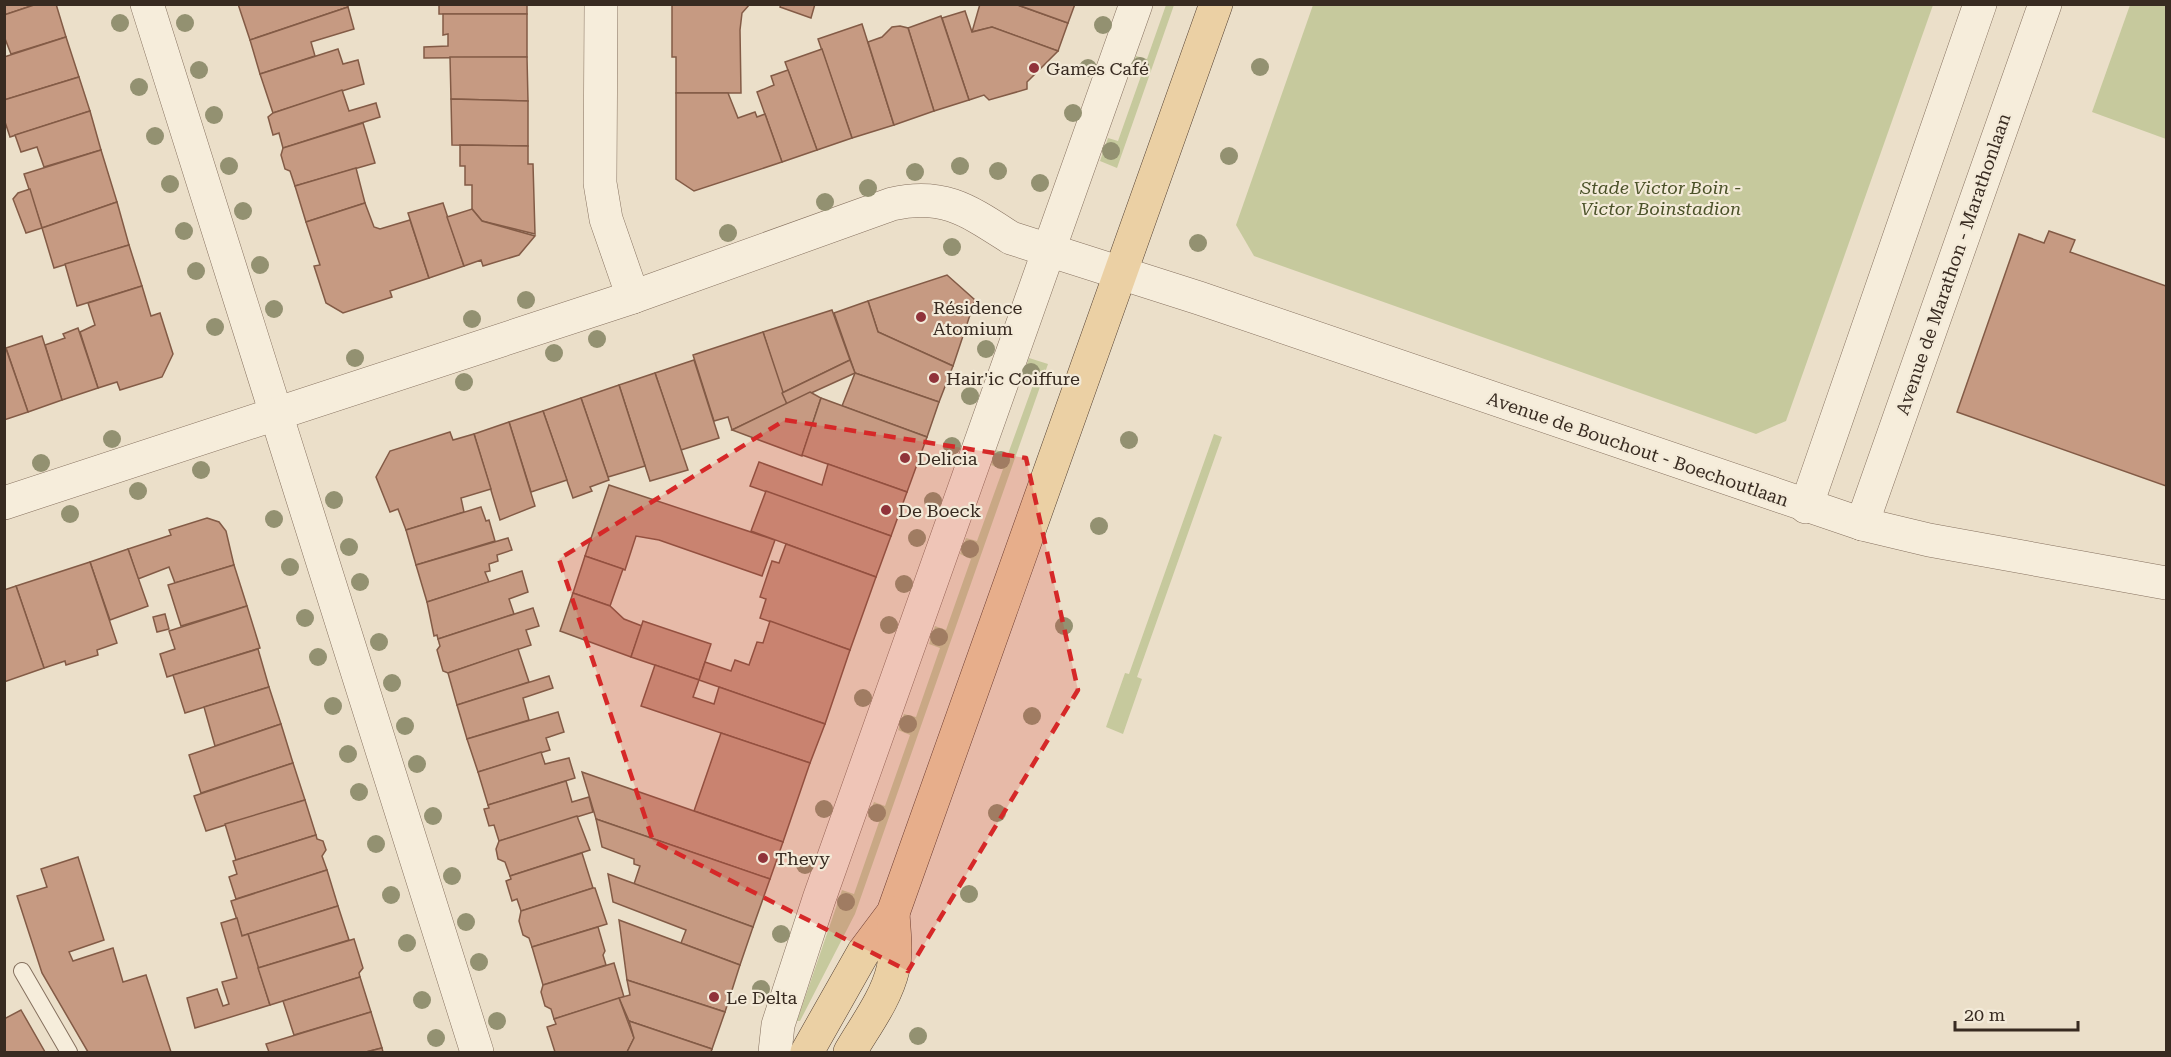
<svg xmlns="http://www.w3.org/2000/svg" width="2171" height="1057" viewBox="0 0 2171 1057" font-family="'Roboto Serif',serif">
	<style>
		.green { fill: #c6c99d }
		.building { fill: #c69a82; stroke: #835b46; stroke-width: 1.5 }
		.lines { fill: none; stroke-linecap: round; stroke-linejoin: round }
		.service-casing { stroke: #86715f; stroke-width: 18 }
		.minor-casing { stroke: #86715f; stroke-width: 34 }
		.primary-casing { stroke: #544032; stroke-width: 34 }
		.service { stroke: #f6eddb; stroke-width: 16 }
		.minor { stroke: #f6eddb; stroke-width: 33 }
		.primary { stroke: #ebd0a4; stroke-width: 33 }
		.tree { fill: #939171 }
		.marked { fill: #d62828; fill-opacity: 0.2; stroke: #d62828; stroke-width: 4.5; stroke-dasharray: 12 8; stroke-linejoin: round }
		.poi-dot { fill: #90333a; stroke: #f3ead8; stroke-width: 2 }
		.labels { text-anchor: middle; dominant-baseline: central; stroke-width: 4.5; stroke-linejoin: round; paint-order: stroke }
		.poi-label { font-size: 18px; fill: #382b21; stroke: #f3ead8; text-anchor: start }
		.park-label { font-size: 18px; font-style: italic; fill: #4b5229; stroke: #f3ead8 }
		.street-label { font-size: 18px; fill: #382b21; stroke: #f3ead8 }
	</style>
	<rect width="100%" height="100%" fill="#ebdfc9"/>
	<g class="green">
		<path d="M 1166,5 L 1174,5 L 1117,168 L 1100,161 L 1108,138 L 1118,141 L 1141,76 L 1131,72 L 1136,56 L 1147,59 Z"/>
		<path d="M 1313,5 L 1933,5 L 1786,421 L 1756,434 L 1254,256 L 1236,225 Z"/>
		<path d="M 2130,5 L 2166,5 L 2166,139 L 2092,112 Z"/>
		<path d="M 1029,358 L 1048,364 L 855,914 L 800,1021 L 797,1021 L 842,890 L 854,894 L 879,822 L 868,817 L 874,802 L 885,806 L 910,735 L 898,730 L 904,714 L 916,717 L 940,648 L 929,644 L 935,626 L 946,630 L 971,559 L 960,554 L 966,538 L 977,541 L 1003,469 L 991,465 L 996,450 L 1008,454 L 1033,385 L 1021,381 Z"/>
		<path d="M 1214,434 L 1222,437 L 1137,677 L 1142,679 L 1123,734 L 1106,727 L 1125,673 L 1129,674 Z"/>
	</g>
	<g class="building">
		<path d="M 4,4 L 37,4 L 4,15 Z"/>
		<path d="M 37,4 L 56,4 L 66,37 L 11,54 L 4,36 L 4,15 Z"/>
		<path d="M 238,4 L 347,4 L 348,7 L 250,40 Z"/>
		<rect x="439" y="4" width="88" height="10"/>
		<path d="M 672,4 L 750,4 L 742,13 L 740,30 L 741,93 L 676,93 L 676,57 L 672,57 Z"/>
		<path d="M 781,4 L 815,4 L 811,18 L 780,7 Z"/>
		<path d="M 980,4 L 1015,4 L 1068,23 L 1058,51 L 992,27 L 972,32 Z"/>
		<path d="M 1015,4 L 1075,4 L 1068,23 Z"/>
		<path d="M 348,7 L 354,29 L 311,42 L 315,56 L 260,74 L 250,40 Z"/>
		<path d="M 965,11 L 972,32 L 992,27 L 1058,51 L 1027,82 L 1027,89 L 989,100 L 984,95 L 969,100 L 942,18 Z"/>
		<path d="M 443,14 L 527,14 L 527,57 L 424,58 L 424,47 L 448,46 L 448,34 L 443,35 Z"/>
		<path d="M 941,16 L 969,100 L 934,111 L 908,28 Z"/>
		<path d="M 862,24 L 894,125 L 852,138 L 818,39 Z"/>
		<path d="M 900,26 L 908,28 L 934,111 L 894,125 L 868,42 L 882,37 L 892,27 Z"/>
		<path d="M 66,37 L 79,77 L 4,100 L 4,57 Z"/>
		<path d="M 338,49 L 343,64 L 358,60 L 364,84 L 273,113 L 260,74 Z"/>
		<path d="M 822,49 L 852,138 L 817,150 L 785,62 Z"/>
		<path d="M 450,57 L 527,57 L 528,101 L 451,99 Z"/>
		<path d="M 788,70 L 817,150 L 782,162 L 757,92 L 774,85 L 771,76 Z"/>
		<path d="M 79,77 L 90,111 L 10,137 L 4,119 L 4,100 Z"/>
		<path d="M 342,90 L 349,111 L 376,103 L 380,117 L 283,148 L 279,133 L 273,135 L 268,117 L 273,113 Z"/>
		<path d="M 676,93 L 728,93 L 738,118 L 755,112 L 757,117 L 765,114 L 782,162 L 694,191 L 676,179 Z"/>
		<path d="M 451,99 L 528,101 L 528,146 L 452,145 Z"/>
		<path d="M 90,111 L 101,150 L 44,167 L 37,147 L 21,152 L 15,135 Z"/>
		<path d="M 363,123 L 375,163 L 295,186 L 290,171 L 285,169 L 281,155 L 283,148 Z"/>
		<path d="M 460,145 L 528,146 L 528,164 L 533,164 L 535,234 L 482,221 L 472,209 L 472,185 L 465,185 L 465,166 L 460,166 Z"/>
		<path d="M 101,150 L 117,202 L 42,228 L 24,174 Z"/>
		<path d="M 356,168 L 365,203 L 306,222 L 295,186 Z"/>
		<path d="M 30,189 L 42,228 L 26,233 L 13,199 L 18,193 Z"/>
		<path d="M 117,202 L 129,245 L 54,268 L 42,228 Z"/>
		<path d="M 365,203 L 374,227 L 380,229 L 410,220 L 429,278 L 390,291 L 392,297 L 343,313 L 326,303 L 314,266 L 320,265 L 306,222 Z"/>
		<path d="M 443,203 L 464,266 L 429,278 L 408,213 Z"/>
		<path d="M 472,209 L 482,221 L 535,236 L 519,255 L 483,266 L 481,260 L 464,266 L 447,217 Z"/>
		<path d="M 2049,231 L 2075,240 L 2070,252 L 2166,286 L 2166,486 L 1957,412 L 2019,234 L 2044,243 Z"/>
		<path d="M 129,245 L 142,286 L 77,306 L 65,264 Z"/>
		<path d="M 947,275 L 975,300 L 953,366 L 878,332 L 868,301 Z"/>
		<path d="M 142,286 L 151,316 L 160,313 L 173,354 L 162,377 L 120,390 L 117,382 L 98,388 L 80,332 L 95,325 L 88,303 Z"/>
		<path d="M 868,301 L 878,332 L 953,366 L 939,402 L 855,373 L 834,313 Z"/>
		<path d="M 832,310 L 850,360 L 782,393 L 763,332 Z"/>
		<path d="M 78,328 L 98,388 L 62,400 L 45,345 L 65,338 L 63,334 Z"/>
		<path d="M 763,332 L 787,404 L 732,430 L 728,417 L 714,421 L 693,355 Z"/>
		<path d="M 42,336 L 62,400 L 28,412 L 6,348 Z"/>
		<path d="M 4,343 L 28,412 L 4,420 Z"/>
		<path d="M 694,360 L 719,438 L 681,450 L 655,373 Z"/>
		<path d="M 850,360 L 855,373 L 787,404 L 782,393 Z"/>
		<path d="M 655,373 L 688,470 L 650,481 L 619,385 Z"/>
		<path d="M 855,373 L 939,402 L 927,437 L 842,406 Z"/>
		<path d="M 619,385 L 645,466 L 608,477 L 581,398 Z"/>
		<path d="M 810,392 L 821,398 L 802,456 L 732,430 Z"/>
		<path d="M 581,398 L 609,480 L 590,487 L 592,491 L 573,498 L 543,411 Z"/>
		<path d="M 821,398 L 927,437 L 907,492 L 802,455 Z"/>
		<path d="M 543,411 L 567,480 L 531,492 L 509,422 Z"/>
		<path d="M 509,422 L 535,506 L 500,520 L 474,434 Z"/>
		<path d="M 450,432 L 453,440 L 474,434 L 491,489 L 461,498 L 464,512 L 406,530 L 398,509 L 390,512 L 376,477 L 390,451 Z"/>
		<path d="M 759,462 L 822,485 L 828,464 L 907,492 L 891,536 L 750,486 Z"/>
		<path d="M 609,485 L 775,540 L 762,576 L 659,540 L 636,536 L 625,570 L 585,556 Z"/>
		<path d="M 766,491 L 891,536 L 876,577 L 751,531 Z"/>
		<path d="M 481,507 L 486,521 L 489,520 L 495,541 L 416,565 L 406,530 Z"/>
		<path d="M 207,518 L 219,522 L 226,531 L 234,565 L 175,583 L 169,567 L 138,579 L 128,549 L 171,535 L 169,530 Z"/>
		<path d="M 508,538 L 512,550 L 497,555 L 498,561 L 489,564 L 490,571 L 485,572 L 489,582 L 427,602 L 416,565 Z"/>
		<path d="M 786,544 L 876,577 L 850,650 L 760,618 L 766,599 L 760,597 L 772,561 L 779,563 Z"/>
		<path d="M 128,549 L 148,606 L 110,620 L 90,562 Z"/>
		<path d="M 585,556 L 623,569 L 610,606 L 573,593 Z"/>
		<path d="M 90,562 L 117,643 L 97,650 L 98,655 L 66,665 L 65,661 L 44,668 L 16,586 Z"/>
		<path d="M 234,565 L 247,606 L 181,626 L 168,585 Z"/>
		<path d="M 522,571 L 528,592 L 509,599 L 514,614 L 438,639 L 437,635 L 434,636 L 427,602 Z"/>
		<path d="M 16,586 L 44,668 L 4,682 L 4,590 Z"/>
		<path d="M 573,593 L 610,606 L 624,619 L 642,626 L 631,657 L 560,631 Z"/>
		<path d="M 247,606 L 260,648 L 167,677 L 160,654 L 175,649 L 169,631 Z"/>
		<path d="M 533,608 L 539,626 L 526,630 L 531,645 L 448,673 L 443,671 L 437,650 L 440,646 L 438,639 Z"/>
		<path d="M 165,614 L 169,629 L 157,632 L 153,617 Z"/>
		<path d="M 643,621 L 711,644 L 699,680 L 631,657 Z"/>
		<path d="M 770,621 L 850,650 L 825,724 L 699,680 L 705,662 L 731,671 L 735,660 L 749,665 L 757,642 L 763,643 Z"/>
		<path d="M 258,649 L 269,687 L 185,713 L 173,675 Z"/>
		<path d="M 518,649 L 529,682 L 457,705 L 448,673 Z"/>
		<path d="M 655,665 L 699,680 L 693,697 L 714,704 L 719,687 L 825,724 L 810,763 L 641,706 Z"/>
		<path d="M 549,676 L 553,688 L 523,698 L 529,720 L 467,739 L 457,705 Z"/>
		<path d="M 269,687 L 281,724 L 215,746 L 204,707 Z"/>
		<path d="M 558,712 L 564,732 L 546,738 L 550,750 L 478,772 L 467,739 Z"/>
		<path d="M 281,724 L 293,763 L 201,793 L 189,755 Z"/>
		<path d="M 721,733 L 810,763 L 783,842 L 694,811 Z"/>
		<path d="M 541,752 L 545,764 L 569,758 L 575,778 L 488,805 L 478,772 Z"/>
		<path d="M 293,763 L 305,800 L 206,831 L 194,796 Z"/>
		<path d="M 582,772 L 783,842 L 770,879 L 596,819 Z"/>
		<path d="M 566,781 L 572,802 L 589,797 L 593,812 L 499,841 L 494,825 L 489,826 L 484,809 L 489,808 L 488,805 Z"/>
		<path d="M 305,800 L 316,835 L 236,860 L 225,824 Z"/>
		<path d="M 577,816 L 590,850 L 510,876 L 505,862 L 498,859 L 496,849 L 499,841 Z"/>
		<path d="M 596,819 L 770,879 L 753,927 L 634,884 L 640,866 L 634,864 L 634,859 L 602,847 Z"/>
		<path d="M 316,835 L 317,839 L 323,841 L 326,850 L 322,856 L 327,870 L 236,899 L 229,877 L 237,874 L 233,861 Z"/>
		<path d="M 582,853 L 593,888 L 521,911 L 517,899 L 512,901 L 506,881 L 511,879 L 510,876 Z"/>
		<path d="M 78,857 L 104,940 L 69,952 L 73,961 L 113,948 L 123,982 L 146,975 L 171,1052 L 88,1052 L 42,973 L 17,896 L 47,887 L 41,869 Z"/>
		<path d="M 327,870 L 338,906 L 242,936 L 231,901 Z"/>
		<path d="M 608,874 L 753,927 L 740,965 L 681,943 L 686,930 L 613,902 Z"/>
		<path d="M 593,888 L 595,888 L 607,924 L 532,947 L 529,938 L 523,935 L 519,921 L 521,911 Z"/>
		<path d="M 338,906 L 349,940 L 258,968 L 248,934 Z"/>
		<path d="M 237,918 L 242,936 L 248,934 L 270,1005 L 195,1028 L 187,998 L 217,989 L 223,1006 L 229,1004 L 222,982 L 237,978 L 221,923 Z"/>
		<path d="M 619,920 L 740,965 L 725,1012 L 627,980 Z"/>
		<path d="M 598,927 L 605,951 L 603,955 L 606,965 L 543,985 L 532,947 Z"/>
		<path d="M 354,939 L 363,968 L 359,973 L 360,977 L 270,1005 L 258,968 Z"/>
		<path d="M 614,963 L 624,997 L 554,1019 L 551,1009 L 545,1006 L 541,992 L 543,985 Z"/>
		<path d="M 360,977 L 371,1012 L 294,1035 L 283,1001 Z"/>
		<path d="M 627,980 L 725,1012 L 712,1049 L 629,1021 L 619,998 L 630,995 Z"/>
		<path d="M 619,998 L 634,1038 L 627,1052 L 555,1052 L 547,1027 L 556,1024 L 554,1019 Z"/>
		<path d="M 21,1010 L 45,1052 L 4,1052 L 4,1019 Z"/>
		<path d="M 371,1012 L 382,1048 L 366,1052 L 269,1052 L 266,1044 Z"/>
		<path d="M 629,1021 L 712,1049 L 711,1052 L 627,1052 L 634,1038 Z"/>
		<path d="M 382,1048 L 383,1052 L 366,1052 Z"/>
	</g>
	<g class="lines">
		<g class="service-casing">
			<path id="service" d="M 22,971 L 69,1052"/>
		</g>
		<g class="minor-casing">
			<g id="minor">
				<path d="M 147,4 L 477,1052"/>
				<path d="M 601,4 L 600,183 L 606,219 L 633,297"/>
				<path d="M 4,503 L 633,297 L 892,204 C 943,192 969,211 1011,238 L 1199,298 L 1862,524 L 1929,540 L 2166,583"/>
				<path d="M 1806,507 L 1980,4"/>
				<path d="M 1862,524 L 2045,4"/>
				<path d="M 775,1052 L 778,1025 L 819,899 L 1136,4"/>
			</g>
		</g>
		<g class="primary-casing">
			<g id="primary">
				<path d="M 807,1052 L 863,953 L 893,913 L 1216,4"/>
				<path d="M 850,1052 C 865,1026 886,999 893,969 C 897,951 894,932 893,913"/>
			</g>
		</g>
		<use href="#service" class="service"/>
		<use href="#minor" class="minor"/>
		<use href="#primary" class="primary"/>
	</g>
	<g class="tree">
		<circle cx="120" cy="23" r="9"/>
		<circle cx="185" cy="23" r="9"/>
		<circle cx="1103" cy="25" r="9"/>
		<circle cx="1140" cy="66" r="9"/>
		<circle cx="1260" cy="67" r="9"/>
		<circle cx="1088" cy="68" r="9"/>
		<circle cx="199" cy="70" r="9"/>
		<circle cx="139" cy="87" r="9"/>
		<circle cx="1073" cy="113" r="9"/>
		<circle cx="214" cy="115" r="9"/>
		<circle cx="155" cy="136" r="9"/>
		<circle cx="1111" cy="151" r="9"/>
		<circle cx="1229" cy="156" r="9"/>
		<circle cx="229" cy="166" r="9"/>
		<circle cx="960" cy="166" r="9"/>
		<circle cx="998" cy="171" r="9"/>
		<circle cx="915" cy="172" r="9"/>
		<circle cx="1040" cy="183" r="9"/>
		<circle cx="170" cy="184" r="9"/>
		<circle cx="868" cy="188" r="9"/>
		<circle cx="825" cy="202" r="9"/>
		<circle cx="243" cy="211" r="9"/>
		<circle cx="184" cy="231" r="9"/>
		<circle cx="728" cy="233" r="9"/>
		<circle cx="1198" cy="243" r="9"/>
		<circle cx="952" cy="247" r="9"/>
		<circle cx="260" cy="265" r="9"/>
		<circle cx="196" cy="271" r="9"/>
		<circle cx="526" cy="300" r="9"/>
		<circle cx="274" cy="309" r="9"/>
		<circle cx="472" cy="319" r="9"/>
		<circle cx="215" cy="327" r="9"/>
		<circle cx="597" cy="339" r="9"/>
		<circle cx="986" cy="349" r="9"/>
		<circle cx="554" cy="353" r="9"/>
		<circle cx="355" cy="358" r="9"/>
		<circle cx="1031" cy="372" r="9"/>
		<circle cx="464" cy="382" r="9"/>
		<circle cx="970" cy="396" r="9"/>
		<circle cx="112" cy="439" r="9"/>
		<circle cx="1129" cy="440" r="9"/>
		<circle cx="952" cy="446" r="9"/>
		<circle cx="1001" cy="460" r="9"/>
		<circle cx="41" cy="463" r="9"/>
		<circle cx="201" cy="470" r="9"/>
		<circle cx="138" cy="491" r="9"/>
		<circle cx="334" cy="500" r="9"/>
		<circle cx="933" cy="501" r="9"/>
		<circle cx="70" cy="514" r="9"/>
		<circle cx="274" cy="519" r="9"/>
		<circle cx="1099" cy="526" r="9"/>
		<circle cx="917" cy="538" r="9"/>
		<circle cx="349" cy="547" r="9"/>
		<circle cx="970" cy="549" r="9"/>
		<circle cx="290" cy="567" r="9"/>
		<circle cx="360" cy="582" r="9"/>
		<circle cx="904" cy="584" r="9"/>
		<circle cx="305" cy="618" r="9"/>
		<circle cx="889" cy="625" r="9"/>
		<circle cx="1064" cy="626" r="9"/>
		<circle cx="939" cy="637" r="9"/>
		<circle cx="379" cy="642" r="9"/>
		<circle cx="318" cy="657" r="9"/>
		<circle cx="392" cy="683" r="9"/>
		<circle cx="863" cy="698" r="9"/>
		<circle cx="333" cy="706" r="9"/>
		<circle cx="1032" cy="716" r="9"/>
		<circle cx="908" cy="724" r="9"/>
		<circle cx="405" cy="726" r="9"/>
		<circle cx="348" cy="754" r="9"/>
		<circle cx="417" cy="764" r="9"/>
		<circle cx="359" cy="792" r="9"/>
		<circle cx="824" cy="809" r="9"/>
		<circle cx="877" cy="813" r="9"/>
		<circle cx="997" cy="813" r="9"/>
		<circle cx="433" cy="816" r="9"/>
		<circle cx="376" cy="844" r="9"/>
		<circle cx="805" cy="865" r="9"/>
		<circle cx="452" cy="876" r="9"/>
		<circle cx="969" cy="894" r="9"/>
		<circle cx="391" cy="895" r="9"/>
		<circle cx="846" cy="902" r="9"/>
		<circle cx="466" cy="922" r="9"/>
		<circle cx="781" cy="934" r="9"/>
		<circle cx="407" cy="943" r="9"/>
		<circle cx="479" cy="962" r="9"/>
		<circle cx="761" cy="989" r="9"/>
		<circle cx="422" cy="1000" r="9"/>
		<circle cx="497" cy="1021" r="9"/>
		<circle cx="918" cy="1036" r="9"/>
		<circle cx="436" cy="1038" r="9"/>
	</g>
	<path class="marked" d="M 785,420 L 1026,458 L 1078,690 L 908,971 L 653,841 L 559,559 Z"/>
	<g class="poi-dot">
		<circle cx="1034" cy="68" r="6"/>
		<circle cx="921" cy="317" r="6"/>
		<circle cx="934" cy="378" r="6"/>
		<circle cx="905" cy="458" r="6"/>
		<circle cx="886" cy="510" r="6"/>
		<circle cx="763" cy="858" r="6"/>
		<circle cx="714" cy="997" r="6"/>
	</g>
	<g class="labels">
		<g class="poi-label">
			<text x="1046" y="68">Games Café</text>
			<text x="933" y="307">Résidence<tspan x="933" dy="21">Atomium</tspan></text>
			<text x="946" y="378">Hair'ic Coiffure</text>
			<text x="917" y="458">Delicia</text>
			<text x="898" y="510">De Boeck</text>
			<text x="775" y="858">Thevy</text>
			<text x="726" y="997">Le Delta</text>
		</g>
		<g class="park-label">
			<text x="1661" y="187">Stade Victor Boin -<tspan x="1661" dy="21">Victor Boinstadion</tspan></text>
		</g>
		<g class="street-label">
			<text transform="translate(1953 264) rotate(-71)">Avenue de Marathon - Marathonlaan</text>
			<text transform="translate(1638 449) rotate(19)">Avenue de Bouchout - Boechoutlaan</text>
		</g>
	</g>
	<rect width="2171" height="1057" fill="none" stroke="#382b21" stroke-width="12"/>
	<path d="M1955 1021v9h123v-9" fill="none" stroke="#382b21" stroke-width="3"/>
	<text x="1964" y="1021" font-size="18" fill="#382b21" stroke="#f3ead8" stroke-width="4.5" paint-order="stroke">20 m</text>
</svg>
